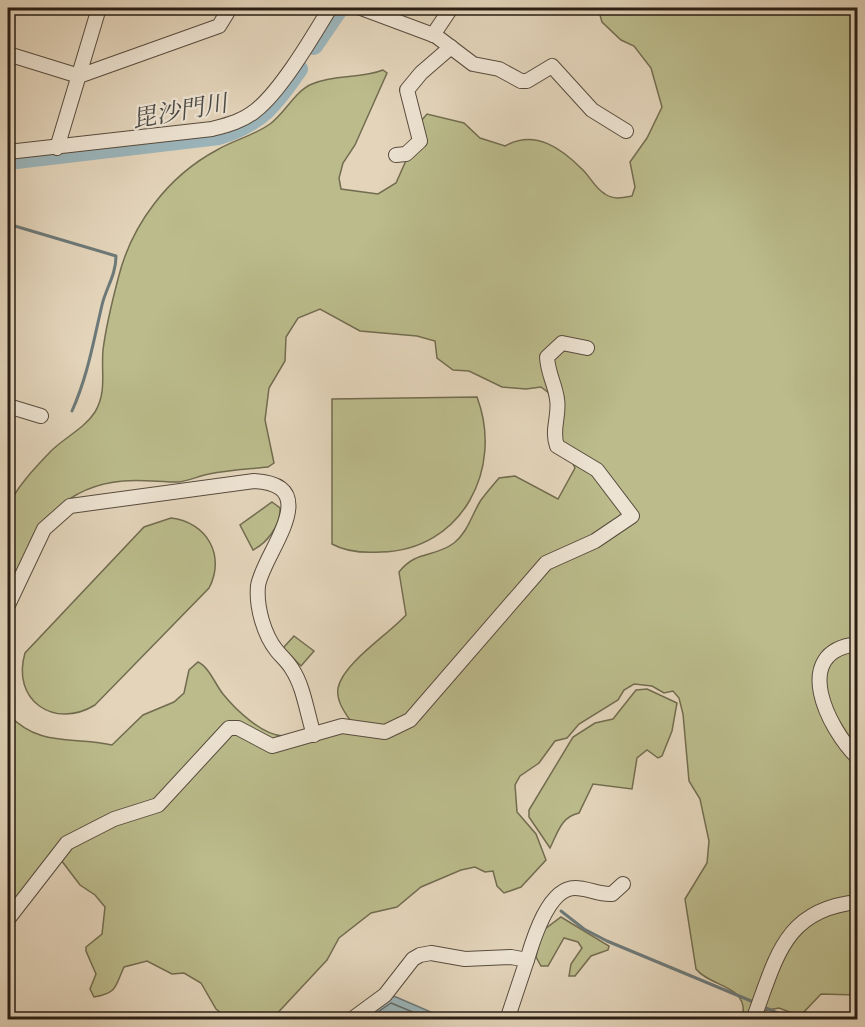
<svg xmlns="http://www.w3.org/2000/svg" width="865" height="1027" viewBox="0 0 865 1027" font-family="Vollkorn,'Noto Serif JP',serif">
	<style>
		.green { fill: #bbbb8b; stroke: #726c50; stroke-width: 1.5 }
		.water { fill: #9bb5bb; stroke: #6d7978; stroke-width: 1.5 }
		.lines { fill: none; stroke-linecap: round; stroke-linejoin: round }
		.shore { stroke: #626a68; stroke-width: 1.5 }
		.stream { stroke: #6d7978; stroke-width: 3 }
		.river { stroke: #9bb5bb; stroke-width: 18 }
		.minor-casing { stroke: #584c3e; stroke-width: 16 }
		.minor { stroke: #ede3d2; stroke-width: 14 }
		.labels { text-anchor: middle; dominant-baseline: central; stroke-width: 4.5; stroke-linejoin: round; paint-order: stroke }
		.water-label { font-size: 24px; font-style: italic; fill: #4b4b46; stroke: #ede3d2 }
	</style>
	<rect width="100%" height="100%" fill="#e3d4ba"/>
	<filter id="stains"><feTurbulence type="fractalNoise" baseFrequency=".00333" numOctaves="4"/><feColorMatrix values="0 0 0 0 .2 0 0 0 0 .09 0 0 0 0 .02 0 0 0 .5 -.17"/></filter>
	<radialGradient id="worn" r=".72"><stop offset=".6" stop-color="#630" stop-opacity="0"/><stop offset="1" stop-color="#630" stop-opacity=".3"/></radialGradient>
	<g class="green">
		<path d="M 598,8 L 857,8 L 857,995 L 821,994 L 800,1016 L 779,1008 L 746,1014 L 743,1014 C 747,985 710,987 696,969 L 685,899 L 707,863 L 709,841 L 700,799 L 689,781 L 683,714 L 679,698 L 673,691 L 664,693 L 652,686 L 634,684 L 624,690 L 618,700 L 579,724 L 567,738 L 555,741 L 539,763 L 520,776 L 515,785 L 517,812 L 536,834 L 546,860 L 521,887 L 504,893 L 497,886 L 493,871 L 485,872 L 475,867 L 461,870 L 421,887 L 397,907 L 371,913 L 339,938 L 327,960 L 272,1019 L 229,1019 L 216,1009 L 201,983 L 184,973 L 172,974 L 147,961 L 124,967 C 115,986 118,993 94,997 L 90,989 L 96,974 L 86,951 L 86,947 L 102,934 L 105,907 L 95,895 L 80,885 L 61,860 L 8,914 L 8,714 C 40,748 72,736 112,745 L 143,715 L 174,702 L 184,693 L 189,670 L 198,662 C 209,667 215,684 223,694 C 236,710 262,735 283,736 C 300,737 334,726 352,723 C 345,713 336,701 338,688 C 343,663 389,634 406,615 L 399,572 C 416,550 434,558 454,543 C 468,532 472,514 481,500 C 487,492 493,485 499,478 L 515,476 L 558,499 L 575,468 L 562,441 L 554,397 L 541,387 L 526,389 L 502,387 L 469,371 L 453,370 L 437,358 L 435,341 L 417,336 L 360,331 L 320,309 L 298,318 L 286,337 L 285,361 L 269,388 L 265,420 L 274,463 L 268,467 C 249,469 228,470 209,474 C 199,476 188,481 178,482 C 160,482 141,479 123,481 C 54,487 34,535 8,590 C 8,573 3,517 9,505 C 17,486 37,466 51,451 C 64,438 85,428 95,412 C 107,392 101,372 103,350 C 106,326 112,302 118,279 C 131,225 168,176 217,150 C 234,140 253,136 270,124 C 285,113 295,91 312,84 C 335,74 361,79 383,70 L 387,73 L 355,145 L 343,163 L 339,178 L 341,189 L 378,194 L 396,183 L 412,147 L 415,128 L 427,114 L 464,123 L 480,138 L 505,146 C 535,129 561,148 583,170 C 590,177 596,189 605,194 C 614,200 622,198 632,196 L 635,187 L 630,162 L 647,138 L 662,107 L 651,68 L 634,46 L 621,40 L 602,22 Z"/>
		<path d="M 477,397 C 504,469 462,550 381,552 C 365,553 346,552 332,544 L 332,399 Z"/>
		<path d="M 272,502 L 280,508 C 281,525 267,543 253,550 L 240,525 Z"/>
		<path d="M 171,518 C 207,522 226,556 209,588 L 95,705 C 54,730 11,700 25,653 L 144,527 Z"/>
		<path d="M 294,636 L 314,651 L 301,666 L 285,650 L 284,647 Z"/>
		<path d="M 647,689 L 677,703 L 672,731 L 662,756 L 658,758 L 647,750 L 637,758 L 632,789 L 593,784 L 579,813 C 561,817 558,832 550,848 L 529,817 L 529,810 L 573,737 L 595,723 L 613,719 L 636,690 Z"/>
		<path d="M 561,917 L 609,946 L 608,950 L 591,956 L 575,976 L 569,976 L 571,964 L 582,948 L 578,942 L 564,938 L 548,966 L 541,966 L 536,957 L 541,932 Z"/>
	</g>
	<path class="water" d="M 391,996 L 396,997 L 447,1019 L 356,1020 Z"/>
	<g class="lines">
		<path class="shore" d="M 366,1020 L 391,1003 L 432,1020"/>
		<g class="stream">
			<path d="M 8,224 L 116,256 C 116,275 106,288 102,305 C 93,343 88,375 72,411"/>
			<path d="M 561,911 L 584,929 L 607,941 L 756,1003"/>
			<path d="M 762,1006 L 794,1020"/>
		</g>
		<g class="river">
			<path d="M 314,46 L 340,8"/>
			<path d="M 8,161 L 219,136 C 261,123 275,104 299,69"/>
		</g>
		<g class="minor-casing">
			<g id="minor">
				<path d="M 361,8 L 436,36 L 473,64 L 499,69 L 521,81 L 527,81 L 552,66 L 592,110 L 626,131"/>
				<path d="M 433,35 L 451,8"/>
				<path d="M 8,54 L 79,76 L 219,26 L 230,8"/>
				<path d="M 57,148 L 99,8"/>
				<path d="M 8,152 L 212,129 C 227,125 243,121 255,111 C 281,91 313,36 330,8"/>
				<path d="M 396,155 L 406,154 L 420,141 L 407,90 L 421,73 L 451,47"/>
				<path d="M 8,406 L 41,416"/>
				<path d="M 8,605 L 44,529 L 70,506 L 254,481 C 327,485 262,555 258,586 C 256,607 264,635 277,651 C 282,657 288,662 292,669 C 304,687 307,714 314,735"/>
				<path d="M 858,644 C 789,651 828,729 858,758"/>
				<path d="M 8,919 L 67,843 L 114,819 L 158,805 L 229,728 L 238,728 L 272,746 L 342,726 L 385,732 L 410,720 L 546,563 L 595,541 L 632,516 L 597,470 L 557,446 C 551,430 560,415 557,399 C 555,384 548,374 547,357 L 562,343 L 587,348"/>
				<path d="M 527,960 C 533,940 548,888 575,888 C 588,888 599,895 612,894 L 623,884"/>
				<path d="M 351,1020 L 385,995 L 413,959 L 420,955 L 431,953 L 465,959 L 511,957 L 527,960 L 507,1020"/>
				<path d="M 753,1020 C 776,960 783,909 858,902"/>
			</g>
		</g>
		<use href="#minor" class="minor"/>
	</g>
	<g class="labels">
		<g class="water-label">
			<text transform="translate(180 113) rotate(-10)">毘沙門川</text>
		</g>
	</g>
	<rect width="865" height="1027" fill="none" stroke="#e3d4ba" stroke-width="30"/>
	<rect x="9" y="9" width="847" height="1009" fill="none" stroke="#291e14" stroke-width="3"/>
	<rect x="15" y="15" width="835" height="997" fill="none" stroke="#291e14" stroke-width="1.5"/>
	<rect width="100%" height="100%" filter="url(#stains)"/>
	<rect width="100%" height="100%" fill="url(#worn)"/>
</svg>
